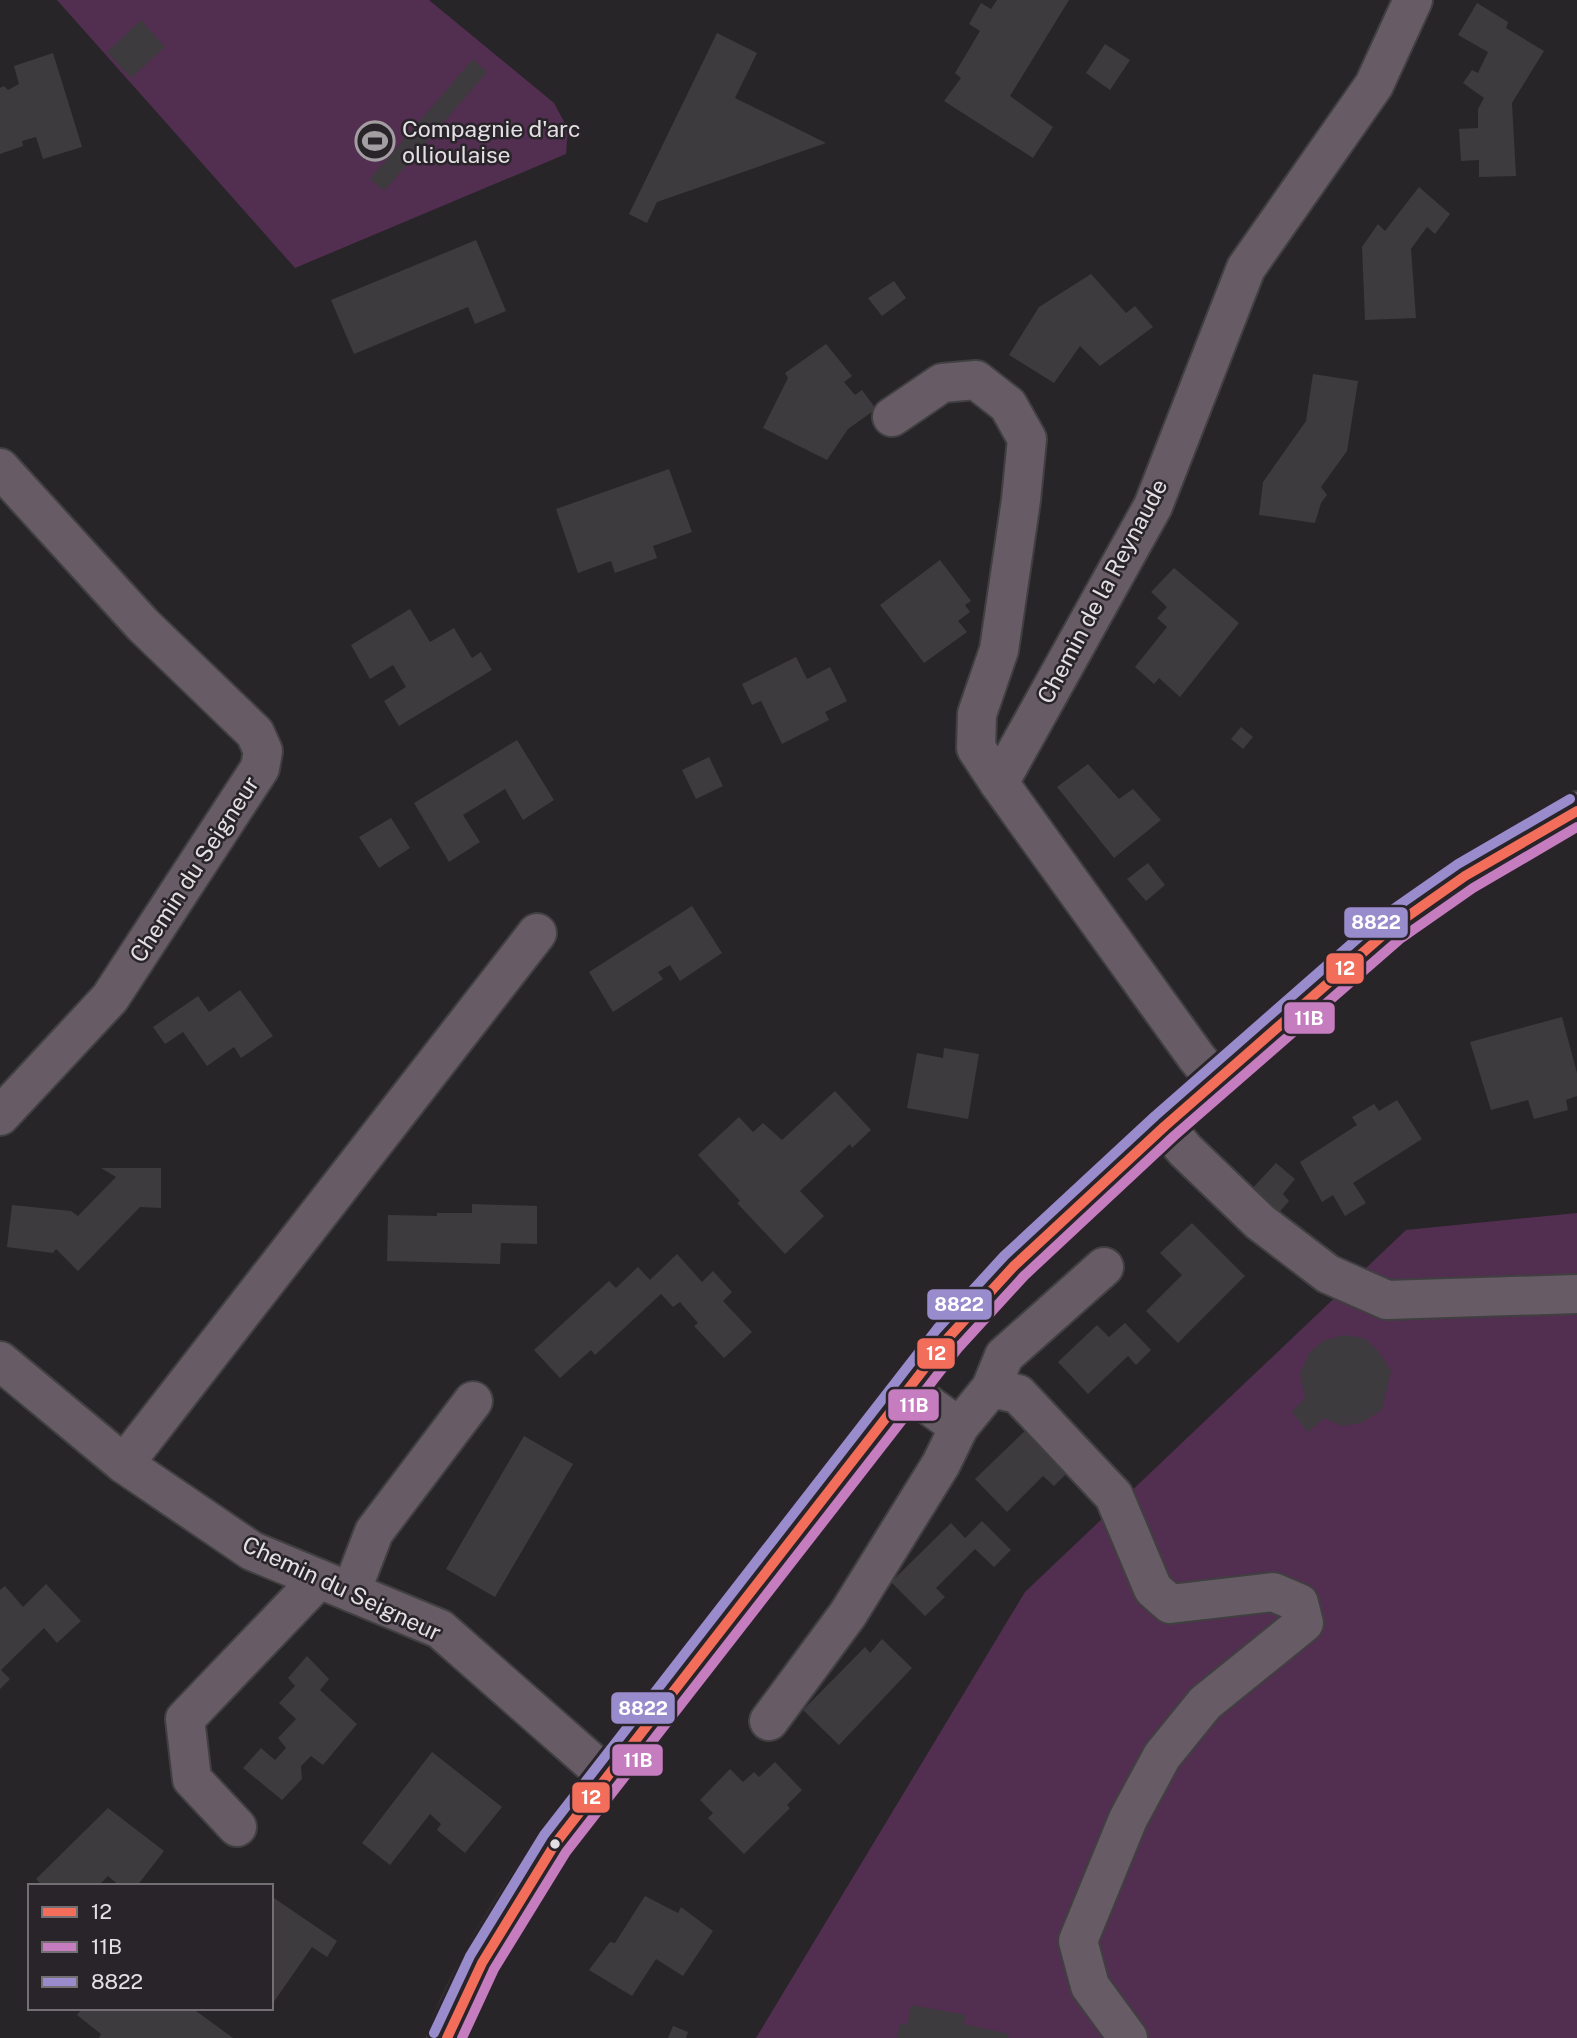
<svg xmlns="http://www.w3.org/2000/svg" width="1577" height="2038" viewBox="0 0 1577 2038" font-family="'Public Sans',sans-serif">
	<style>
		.green { fill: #522e50 }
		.building { fill: #3d3b3d }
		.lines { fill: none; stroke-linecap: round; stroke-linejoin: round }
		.minor-casing { stroke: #414041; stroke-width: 42 }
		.major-casing { stroke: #414041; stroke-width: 42 }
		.minor { stroke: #675b66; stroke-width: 38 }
		.major { stroke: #695b68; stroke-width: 38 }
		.bus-1-casing { stroke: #292429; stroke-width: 16 }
		.bus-2-casing { stroke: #292429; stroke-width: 16 }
		.bus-3-casing { stroke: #292429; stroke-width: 16 }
		.bus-1 { stroke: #f36d5b; stroke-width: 10 }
		.bus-2 { stroke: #c57dc0; stroke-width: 10 }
		.bus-3 { stroke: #998ccc; stroke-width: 10 }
		.bus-dot { fill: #e3dfe2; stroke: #292429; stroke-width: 2.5 }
		.labels { text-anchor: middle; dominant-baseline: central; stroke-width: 5; stroke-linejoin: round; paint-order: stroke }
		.poi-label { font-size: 23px; fill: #e3dfe2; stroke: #292429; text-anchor: start }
		.street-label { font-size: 23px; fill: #e3dfe2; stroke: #292429 }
		.line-badge { stroke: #292429; stroke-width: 2.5 }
		.badge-label { font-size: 19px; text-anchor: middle; font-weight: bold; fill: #fff }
	</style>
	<rect width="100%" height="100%" fill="#282528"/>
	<g class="green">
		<path d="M 57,0 L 429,0 L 554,103 L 568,129 L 566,154 L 295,268 Z"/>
		<path d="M 1577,1213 L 1577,2038 L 756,2038 L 1025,1592 L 1406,1230 Z"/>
	</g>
	<g class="building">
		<path d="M 997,0 L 1069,0 L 1010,96 L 1053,127 L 1033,158 L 944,101 L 961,78 L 955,73 L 980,31 L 969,24 L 981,3 L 991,9 Z"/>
		<path d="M 1477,3 L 1508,22 L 1506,28 L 1544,51 L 1512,103 L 1516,176 L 1479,177 L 1479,160 L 1461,161 L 1459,129 L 1478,128 L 1478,109 L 1484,98 L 1463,83 L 1472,70 L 1478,73 L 1488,52 L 1458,35 Z"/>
		<path d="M 141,20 L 165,47 L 131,78 L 107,52 Z"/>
		<path d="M 717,33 L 757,53 L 735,98 L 826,143 L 657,202 L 647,223 L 629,214 Z"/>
		<path d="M 1105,44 L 1130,60 L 1110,90 L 1086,73 Z"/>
		<path d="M 53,53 L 82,147 L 43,159 L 36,137 L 22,141 L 23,146 L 0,154 L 0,88 L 4,86 L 8,90 L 19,84 L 14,66 Z"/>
		<path d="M 473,59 L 487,72 L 384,191 L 370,179 Z"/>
		<path d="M 1419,187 L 1450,214 L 1435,234 L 1427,227 L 1411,249 L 1416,318 L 1365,320 L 1362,247 L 1378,224 L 1385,231 Z"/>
		<path d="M 476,240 L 506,311 L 475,324 L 468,307 L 354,354 L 331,300 Z"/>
		<path d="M 1091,274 L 1126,313 L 1135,306 L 1153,327 L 1100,366 L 1080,346 L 1054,383 L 1009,355 L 1039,307 Z"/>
		<path d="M 894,281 L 906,298 L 882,316 L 868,298 Z"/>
		<path d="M 826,344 L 852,376 L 844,382 L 855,395 L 862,390 L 876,409 L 848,429 L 827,460 L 763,428 L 788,378 L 785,373 Z"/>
		<path d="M 1313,374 L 1358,381 L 1347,451 L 1321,487 L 1327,495 L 1321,503 L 1315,523 L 1259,515 L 1263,482 L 1306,421 Z"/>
		<path d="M 669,469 L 692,532 L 653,546 L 657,558 L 615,573 L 611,561 L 578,573 L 556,509 Z"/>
		<path d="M 940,560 L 971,601 L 965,605 L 970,612 L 958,621 L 967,632 L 924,663 L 880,605 Z"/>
		<path d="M 1174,568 L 1239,623 L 1180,697 L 1159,678 L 1154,684 L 1135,667 L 1167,627 L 1157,618 L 1167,607 L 1151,592 Z"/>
		<path d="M 410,609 L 430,642 L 454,628 L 472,658 L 481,652 L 492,670 L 399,726 L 384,701 L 406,687 L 393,665 L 370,679 L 351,645 Z"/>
		<path d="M 796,657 L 807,679 L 830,667 L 847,701 L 825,712 L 829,720 L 782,744 L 761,701 L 752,705 L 742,684 Z"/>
		<path d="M 1241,727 L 1253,737 L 1243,749 L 1231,739 Z"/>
		<path d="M 517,740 L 554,800 L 523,820 L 505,789 L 463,815 L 480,842 L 449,862 L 414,803 Z"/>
		<path d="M 709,757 L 723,786 L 696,799 L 682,770 Z"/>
		<path d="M 1088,764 L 1119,799 L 1133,789 L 1161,820 L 1114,858 L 1057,787 Z"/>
		<path d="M 391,818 L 410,848 L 379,868 L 359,837 Z"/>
		<path d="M 1148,863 L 1165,885 L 1146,901 L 1127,879 Z"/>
		<path d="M 692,906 L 722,953 L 680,981 L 670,965 L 658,972 L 663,979 L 613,1012 L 589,972 Z"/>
		<path d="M 240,990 L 273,1036 L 241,1058 L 234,1047 L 207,1066 L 183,1032 L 165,1044 L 153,1027 L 198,996 L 209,1012 Z"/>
		<path d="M 1562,1017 L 1577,1073 L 1577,1096 L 1566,1100 L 1568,1110 L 1534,1119 L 1528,1100 L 1491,1110 L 1470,1042 Z"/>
		<path d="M 944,1048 L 979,1054 L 968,1119 L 907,1108 L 917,1053 L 943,1058 Z"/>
		<path d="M 835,1091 L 871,1130 L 852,1148 L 850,1144 L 800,1191 L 824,1216 L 785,1254 L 737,1203 L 740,1201 L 698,1155 L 739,1117 L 753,1132 L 763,1123 L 782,1140 Z"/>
		<path d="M 1397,1100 L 1422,1139 L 1353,1183 L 1366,1203 L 1345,1216 L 1333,1195 L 1322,1202 L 1300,1162 L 1357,1125 L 1352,1117 L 1374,1104 L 1379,1111 Z"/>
		<path d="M 1276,1163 L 1295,1179 L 1283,1194 L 1289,1201 L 1277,1215 L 1250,1191 Z"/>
		<path d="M 101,1168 L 161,1168 L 161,1208 L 140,1207 L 78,1271 L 56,1249 L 53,1253 L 7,1247 L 12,1205 L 71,1211 L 78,1216 L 116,1177 Z"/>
		<path d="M 472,1204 L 537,1206 L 537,1244 L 501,1243 L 500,1264 L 387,1261 L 388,1215 L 437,1216 L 437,1213 L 472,1213 Z"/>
		<path d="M 1192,1223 L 1245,1276 L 1178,1343 L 1146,1311 L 1182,1275 L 1160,1253 Z"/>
		<path d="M 677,1254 L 702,1282 L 713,1271 L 732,1292 L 723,1301 L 752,1332 L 724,1358 L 694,1326 L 698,1323 L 680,1302 L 673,1307 L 661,1294 L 595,1355 L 591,1350 L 560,1378 L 534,1350 L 609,1281 L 616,1288 L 638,1267 L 650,1280 Z"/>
		<path d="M 1125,1323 L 1151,1350 L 1136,1365 L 1128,1356 L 1088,1394 L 1058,1362 L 1097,1325 L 1109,1337 Z"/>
		<path d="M 1343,1335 L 1364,1338 L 1379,1352 L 1391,1371 L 1382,1410 L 1361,1423 L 1342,1426 L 1324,1418 L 1308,1432 L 1292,1412 L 1305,1398 L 1300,1374 L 1309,1353 L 1323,1341 Z"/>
		<path d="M 1030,1426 L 1072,1468 L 1054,1486 L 1043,1476 L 1007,1512 L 975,1479 Z"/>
		<path d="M 524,1436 L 573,1464 L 495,1597 L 446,1569 Z"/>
		<path d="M 982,1521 L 1011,1550 L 994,1567 L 975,1549 L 936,1588 L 945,1597 L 925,1616 L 891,1582 L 951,1523 L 965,1538 Z"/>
		<path d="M 46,1584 L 81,1621 L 57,1643 L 44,1628 L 1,1670 L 10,1679 L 0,1689 L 0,1590 L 5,1586 L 23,1607 Z"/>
		<path d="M 882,1639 L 912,1668 L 839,1745 L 803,1710 L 865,1647 L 870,1653 Z"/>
		<path d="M 307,1656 L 329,1679 L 320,1690 L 357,1724 L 323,1765 L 311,1756 L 301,1766 L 302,1779 L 282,1800 L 243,1768 L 261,1748 L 275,1760 L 286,1748 L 278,1738 L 296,1719 L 279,1703 L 295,1686 L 288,1678 Z"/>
		<path d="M 432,1752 L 502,1807 L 465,1853 L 437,1830 L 441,1824 L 430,1814 L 390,1865 L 362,1843 Z"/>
		<path d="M 775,1762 L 802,1790 L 787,1805 L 790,1808 L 744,1854 L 708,1818 L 713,1813 L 700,1800 L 730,1769 L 743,1782 L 754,1772 L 759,1777 Z"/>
		<path d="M 108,1808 L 164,1851 L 137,1886 L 120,1886 L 108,1876 L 98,1886 L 43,1886 L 36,1879 Z"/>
		<path d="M 271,1896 L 337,1941 L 327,1957 L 312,1947 L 273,2003 Z"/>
		<path d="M 645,1896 L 678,1913 L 681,1907 L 713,1931 L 683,1976 L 656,1959 L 632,1996 L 589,1970 L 610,1942 L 615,1943 Z"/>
		<path d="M 911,2005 L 966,2015 L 964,2024 L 1009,2034 L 1008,2038 L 897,2038 L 900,2024 L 907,2025 Z"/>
		<path d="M 82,2008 L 192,2008 L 233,2038 L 99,2038 L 101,2034 L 77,2015 Z"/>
		<path d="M 673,2026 L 688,2032 L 686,2038 L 668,2038 Z"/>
	</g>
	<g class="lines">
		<g class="minor-casing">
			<g id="minor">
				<path d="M 892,417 L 942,383 L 976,380 L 1008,405 L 1027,439 L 1021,500 L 999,650 L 977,714 L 976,748 L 999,783"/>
				<path d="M 0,468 L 143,625 L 255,733 L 263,751 L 260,768 L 110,998 L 0,1116"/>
				<path d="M 1216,1081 L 1197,1058 L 999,783 L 1153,506 L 1246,268 L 1374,85 L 1413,0"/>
				<path d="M 1165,1126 L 1185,1150 L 1260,1222 L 1328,1274 L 1387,1300 L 1577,1294"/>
				<path d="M 0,1361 L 124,1464 L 252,1551 L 440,1629 L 607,1776"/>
				<path d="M 991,1388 L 1004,1356 L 1104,1267"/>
				<path d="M 908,1390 L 959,1427 L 991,1388 L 1018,1394 L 1114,1496 L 1153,1589 L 1170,1604 L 1273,1592 L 1299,1603 L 1304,1623 L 1205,1703 L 1162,1756 L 1128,1819 L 1078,1941 L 1090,1986 L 1128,2038"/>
				<path d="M 124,1464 L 537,933"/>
				<path d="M 351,1592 L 374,1532 L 473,1401"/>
				<path d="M 769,1721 L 848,1614 L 941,1464 L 959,1427"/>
				<path d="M 237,1827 L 192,1779 L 185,1719 L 319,1579"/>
			</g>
		</g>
		<g class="major-casing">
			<path id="major" d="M 447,2038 C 473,1969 515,1906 555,1844 L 948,1338 L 1014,1266 L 1165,1126 L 1391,928 L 1465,876 L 1577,811"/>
		</g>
		<use href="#minor" class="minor"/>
		<use href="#major" class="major"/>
		<g class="bus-1-casing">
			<path id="bus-1" d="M 447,2038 L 482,1963 L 555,1844 L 948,1338 L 1014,1266 L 1165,1126 L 1391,928 L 1465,876 L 1577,811"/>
		</g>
		<g class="bus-2-casing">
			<path id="bus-2" d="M 462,2038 L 494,1969 L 566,1852 L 959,1347 L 1024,1276 L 1174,1136 L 1400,939 L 1473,888 L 1577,827"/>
		</g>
		<g class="bus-3-casing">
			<path id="bus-3" d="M 434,2033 L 470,1956 L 544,1835 L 937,1329 L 1004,1256 L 1155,1116 L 1382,917 L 1458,864 L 1570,799"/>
		</g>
		<use href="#bus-1" class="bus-1"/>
		<use href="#bus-2" class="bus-2"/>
		<use href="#bus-3" class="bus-3"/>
	</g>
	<defs>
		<g id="stadium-ring" transform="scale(2.0125)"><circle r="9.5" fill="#292429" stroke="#a29ea1" stroke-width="1.5"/><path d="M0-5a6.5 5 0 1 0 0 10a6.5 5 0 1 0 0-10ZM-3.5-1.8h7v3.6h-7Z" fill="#a29ea1"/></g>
	</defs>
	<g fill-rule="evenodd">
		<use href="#stadium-ring" x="375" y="141"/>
	</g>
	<circle class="bus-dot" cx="555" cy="1844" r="6"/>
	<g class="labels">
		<g class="poi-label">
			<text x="402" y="128">Compagnie d'arc<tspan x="402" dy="26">ollioulaise</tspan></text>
		</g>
		<g class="street-label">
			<text transform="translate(1102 591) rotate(-62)">Chemin de la Reynaude</text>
			<text transform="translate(194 869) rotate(-57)">Chemin du Seigneur</text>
			<text transform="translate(342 1588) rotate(25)">Chemin du Seigneur</text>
		</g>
	</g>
	<g class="line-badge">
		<rect x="1343" y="906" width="66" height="33" rx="7" fill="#998ccc"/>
		<rect x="1325" y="952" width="40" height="33" rx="7" fill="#f36d5b"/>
		<rect x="1283" y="1001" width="53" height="34" rx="7" fill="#c57dc0"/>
		<rect x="926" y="1288" width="67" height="33" rx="7" fill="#998ccc"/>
		<rect x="916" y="1337" width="40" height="33" rx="7" fill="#f36d5b"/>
		<rect x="887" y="1388" width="53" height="34" rx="7" fill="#c57dc0"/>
		<rect x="610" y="1691" width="66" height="34" rx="7" fill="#998ccc"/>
		<rect x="611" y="1743" width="53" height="34" rx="7" fill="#c57dc0"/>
		<rect x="571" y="1781" width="40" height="33" rx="7" fill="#f36d5b"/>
	</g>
	<g class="badge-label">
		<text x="1376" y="929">8822</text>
		<text x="1345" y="975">12</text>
		<text x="1309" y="1025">11B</text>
		<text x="959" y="1311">8822</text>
		<text x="936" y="1360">12</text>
		<text x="914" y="1412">11B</text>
		<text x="643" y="1715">8822</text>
		<text x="638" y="1767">11B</text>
		<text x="591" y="1804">12</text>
	</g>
	<rect x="28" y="1884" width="245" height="126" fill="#292429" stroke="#736f73" stroke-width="2"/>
	<rect x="42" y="1907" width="35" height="10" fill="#f36d5b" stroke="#736f73" stroke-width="2"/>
	<text x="91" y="1919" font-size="21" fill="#e3dfe2">12</text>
	<rect x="42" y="1942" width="35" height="10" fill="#c57dc0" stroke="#736f73" stroke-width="2"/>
	<text x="91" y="1954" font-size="21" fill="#e3dfe2">11B</text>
	<rect x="42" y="1977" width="35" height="10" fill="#998ccc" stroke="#736f73" stroke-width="2"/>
	<text x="91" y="1989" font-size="21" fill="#e3dfe2">8822</text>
</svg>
